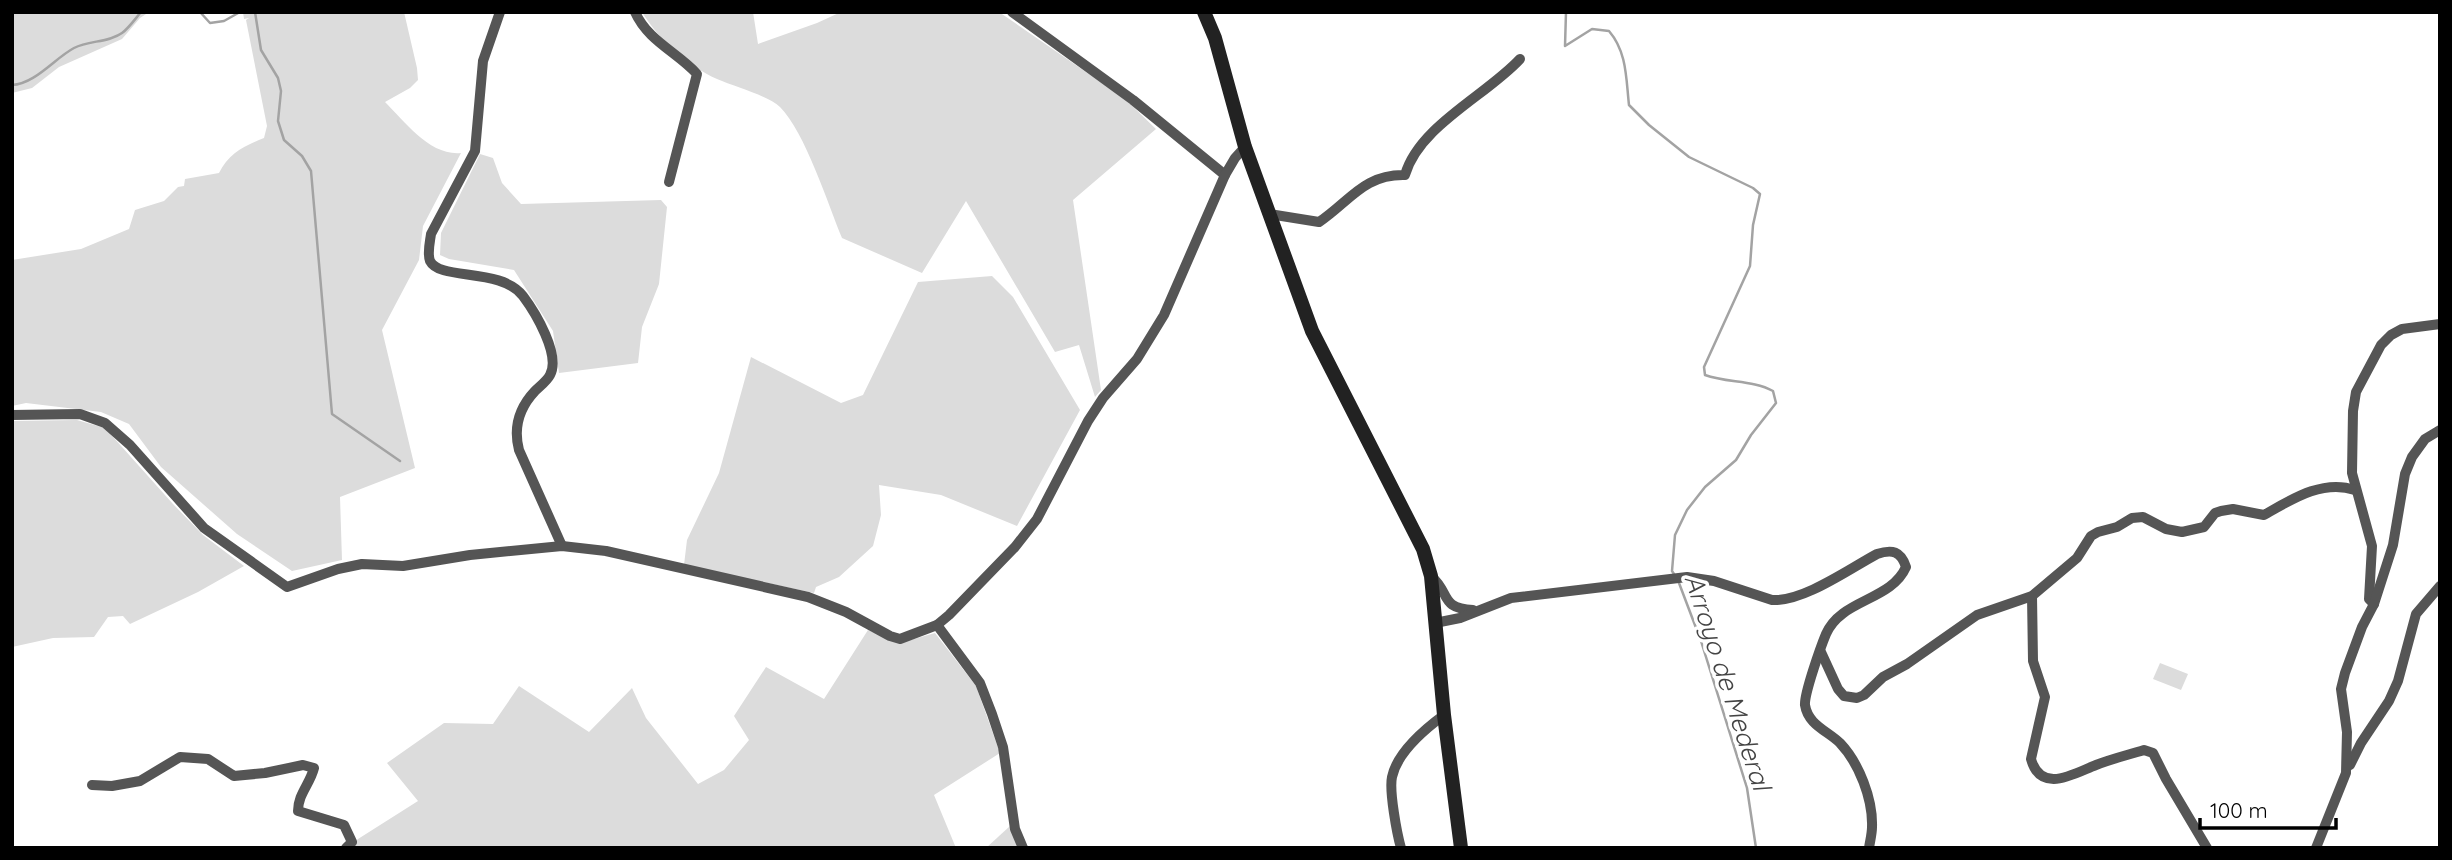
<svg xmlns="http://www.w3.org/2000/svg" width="2452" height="860" viewBox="0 0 2452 860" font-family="Quicksand,sans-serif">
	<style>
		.green { fill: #dcdcdc }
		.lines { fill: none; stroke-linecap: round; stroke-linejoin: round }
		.stream { stroke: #a3a3a3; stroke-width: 2.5 }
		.street { stroke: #555; stroke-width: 10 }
		.secondary { stroke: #222; stroke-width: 14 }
		.labels { text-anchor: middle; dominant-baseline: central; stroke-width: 7; stroke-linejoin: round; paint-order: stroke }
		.water-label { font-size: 26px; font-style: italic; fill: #444; stroke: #fff }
	</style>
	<rect width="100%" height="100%" fill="#fff"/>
	<g class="green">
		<path d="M 12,12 L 149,12 L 140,18 L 122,39 L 59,67 L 32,88 L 12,93 Z"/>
		<path d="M 243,12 L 404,12 L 417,68 L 418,80 L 410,88 L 385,102 C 405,122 430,156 461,153 L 423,226 L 419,260 L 382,330 L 415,468 L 340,497 L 342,560 L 292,571 L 237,534 L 161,467 L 129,424 L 101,412 L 26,403 L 12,406 L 12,260 L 81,249 L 129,229 L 135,210 L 164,201 L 178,187 L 184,186 L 185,179 L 219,173 C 229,153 244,146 264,138 L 267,126 L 246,20 L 249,18 L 244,19 Z"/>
		<path d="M 642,12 L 753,12 L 758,44 L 817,23 L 841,12 L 999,12 L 1125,99 L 1156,129 L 1073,200 L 1101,390 L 1095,397 L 1079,345 L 1055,352 L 966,201 L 922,273 L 842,238 C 828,204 805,132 780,107 C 767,95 735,87 717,79 C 688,66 658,39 642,12 Z"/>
		<path d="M 480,154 L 493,158 L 502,183 L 521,204 L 661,200 L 667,207 L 659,284 L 642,327 L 638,363 L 559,373 L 553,331 L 514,270 L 449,259 L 440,255 L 441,233 Z"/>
		<path d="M 992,276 L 1013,297 L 1080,410 L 1017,526 L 941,495 L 879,485 L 881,515 L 873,546 L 839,577 L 816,587 L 814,593 L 684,565 L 687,540 L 719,473 L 751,357 L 841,403 L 863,395 L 918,282 Z"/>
		<path d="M 77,420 L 105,428 L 173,504 L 203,535 L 244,566 L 198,592 L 130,624 L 123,616 L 108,617 L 94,637 L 53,638 L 12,647 L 12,421 Z"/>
		<path d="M 868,630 L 900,643 L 935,633 L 976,686 L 1000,753 L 934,795 L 956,848 L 351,848 L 358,839 L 418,801 L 387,763 L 444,723 L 493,724 L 519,686 L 589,732 L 632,688 L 646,718 L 698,784 L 724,770 L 749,740 L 734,716 L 766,667 L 824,699 Z"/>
		<path d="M 2160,663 L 2188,674 L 2181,690 L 2153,679 Z"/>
		<path d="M 1010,826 L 1019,848 L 986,848 Z"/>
	</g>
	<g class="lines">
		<g class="stream">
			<path d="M 200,12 L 210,23 L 224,21 L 240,12"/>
			<path d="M 255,12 L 261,50 L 278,78 L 281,91 L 278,121 L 284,140 L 302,156 L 311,171 L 332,414 L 400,461"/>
			<path d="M 1566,12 L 1565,46 L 1592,29 L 1609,31 C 1627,52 1626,78 1629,105 L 1649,125 L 1689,157 L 1753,188 L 1760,194 L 1753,225 L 1750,266 L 1704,367 L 1705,375 C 1727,383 1753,380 1773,391 L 1776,403 L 1751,435 L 1736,460 L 1705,487 L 1687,510 L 1675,535 L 1672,571 L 1674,574"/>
			<path d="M 12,85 C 35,84 55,58 74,48 C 89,40 108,43 122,33 C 129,28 135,19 141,12"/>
			<path d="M 1679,583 L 1701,641 L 1747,788 L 1756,848"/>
		</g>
		<g class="street">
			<path d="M 500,12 L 483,61 L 475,151 L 431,234 C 430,242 427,253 430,261 C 440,281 501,267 523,296 C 535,312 561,355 550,375 C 547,381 540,386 535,391 C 519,408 513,427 519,450 L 562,546"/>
			<path d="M 635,12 C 648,41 677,52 697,74 L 669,182"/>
			<path d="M 1012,12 L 1133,100 L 1225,175"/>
			<path d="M 1269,214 L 1319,222 C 1350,201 1364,174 1405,175 C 1419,126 1487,95 1520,59"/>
			<path d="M 12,415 L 80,414 L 105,423 L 130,445 L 204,528 L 287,587 L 338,569 L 362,564 L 403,566 L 470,555 L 562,546 L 606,551 L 808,597 L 846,612 L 890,636 L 900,639 L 937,625 L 949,615 L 1015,547 L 1037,519 L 1088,421 L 1103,398 L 1137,359 L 1164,315 L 1225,175 L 1235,158 L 1245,147"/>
			<path d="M 1431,576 C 1451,593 1439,608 1473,610"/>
			<path d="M 2032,596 L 2033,661 L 2045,697 L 2031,759 C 2041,795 2075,773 2096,765 C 2111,759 2128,755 2144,750 L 2153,753 L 2166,779 L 2207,848"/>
			<path d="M 2374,604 L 2369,599 L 2372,546 L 2352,473 L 2353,411 L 2356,392 L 2381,345 L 2391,335 L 2402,329 L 2440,324"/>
			<path d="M 1435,623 L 1460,618 L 1511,598 L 1687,577 L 1714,581 L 1772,600 C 1803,602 1849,569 1877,554 C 1892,549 1901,551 1906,567 C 1891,601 1841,599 1826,634 C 1821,646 1804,694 1805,705 C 1808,725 1828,731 1840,743 C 1859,763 1873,799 1872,827 C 1872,834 1870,841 1869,848"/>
			<path d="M 937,625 L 980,683 L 992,714 L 1003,747 L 1015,829 L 1023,848"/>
			<path d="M 1821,652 L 1838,689 L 1844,696 L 1857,698 L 1864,695 L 1883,677 L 1907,664 L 1977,615 L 2032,596 L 2077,558 L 2091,536 L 2098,532 L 2117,527 L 2132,518 L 2143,517 L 2166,529 L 2182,532 L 2204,527 L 2215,513 L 2221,511 L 2233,509 L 2264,515 C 2292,499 2323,479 2355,490"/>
			<path d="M 2350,765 L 2361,743 L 2389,701 L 2398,681 L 2416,614 L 2440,586"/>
			<path d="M 92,785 L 112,786 L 140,781 L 180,757 L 208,759 L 234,776 L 265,773 L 303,765 L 314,768 C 310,784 298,794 298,811 L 344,825 L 352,842 L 346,848"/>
			<path d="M 1401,848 C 1397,834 1389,791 1392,777 C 1397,753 1425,729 1444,715"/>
			<path d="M 2316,848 L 2346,773 L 2347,732 L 2341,689 L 2345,673 L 2362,627 L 2374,604 L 2393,545 L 2405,474 L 2412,457 L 2425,439 L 2440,430"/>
		</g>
		<path class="secondary" d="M 1204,12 L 1215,38 L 1245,147 L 1312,331 L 1423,549 L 1431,576 L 1444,715 L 1461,848"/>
	</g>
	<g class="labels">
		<g class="water-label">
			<text transform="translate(1728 682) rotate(72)">Arroyo de Mederal</text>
		</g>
	</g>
	<rect width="2452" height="860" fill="none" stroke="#000000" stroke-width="28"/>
	<path d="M2200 818v10h136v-10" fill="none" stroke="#000000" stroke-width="3.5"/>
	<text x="2210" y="818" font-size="21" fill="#000000" stroke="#ffffff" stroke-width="5" paint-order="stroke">100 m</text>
</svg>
